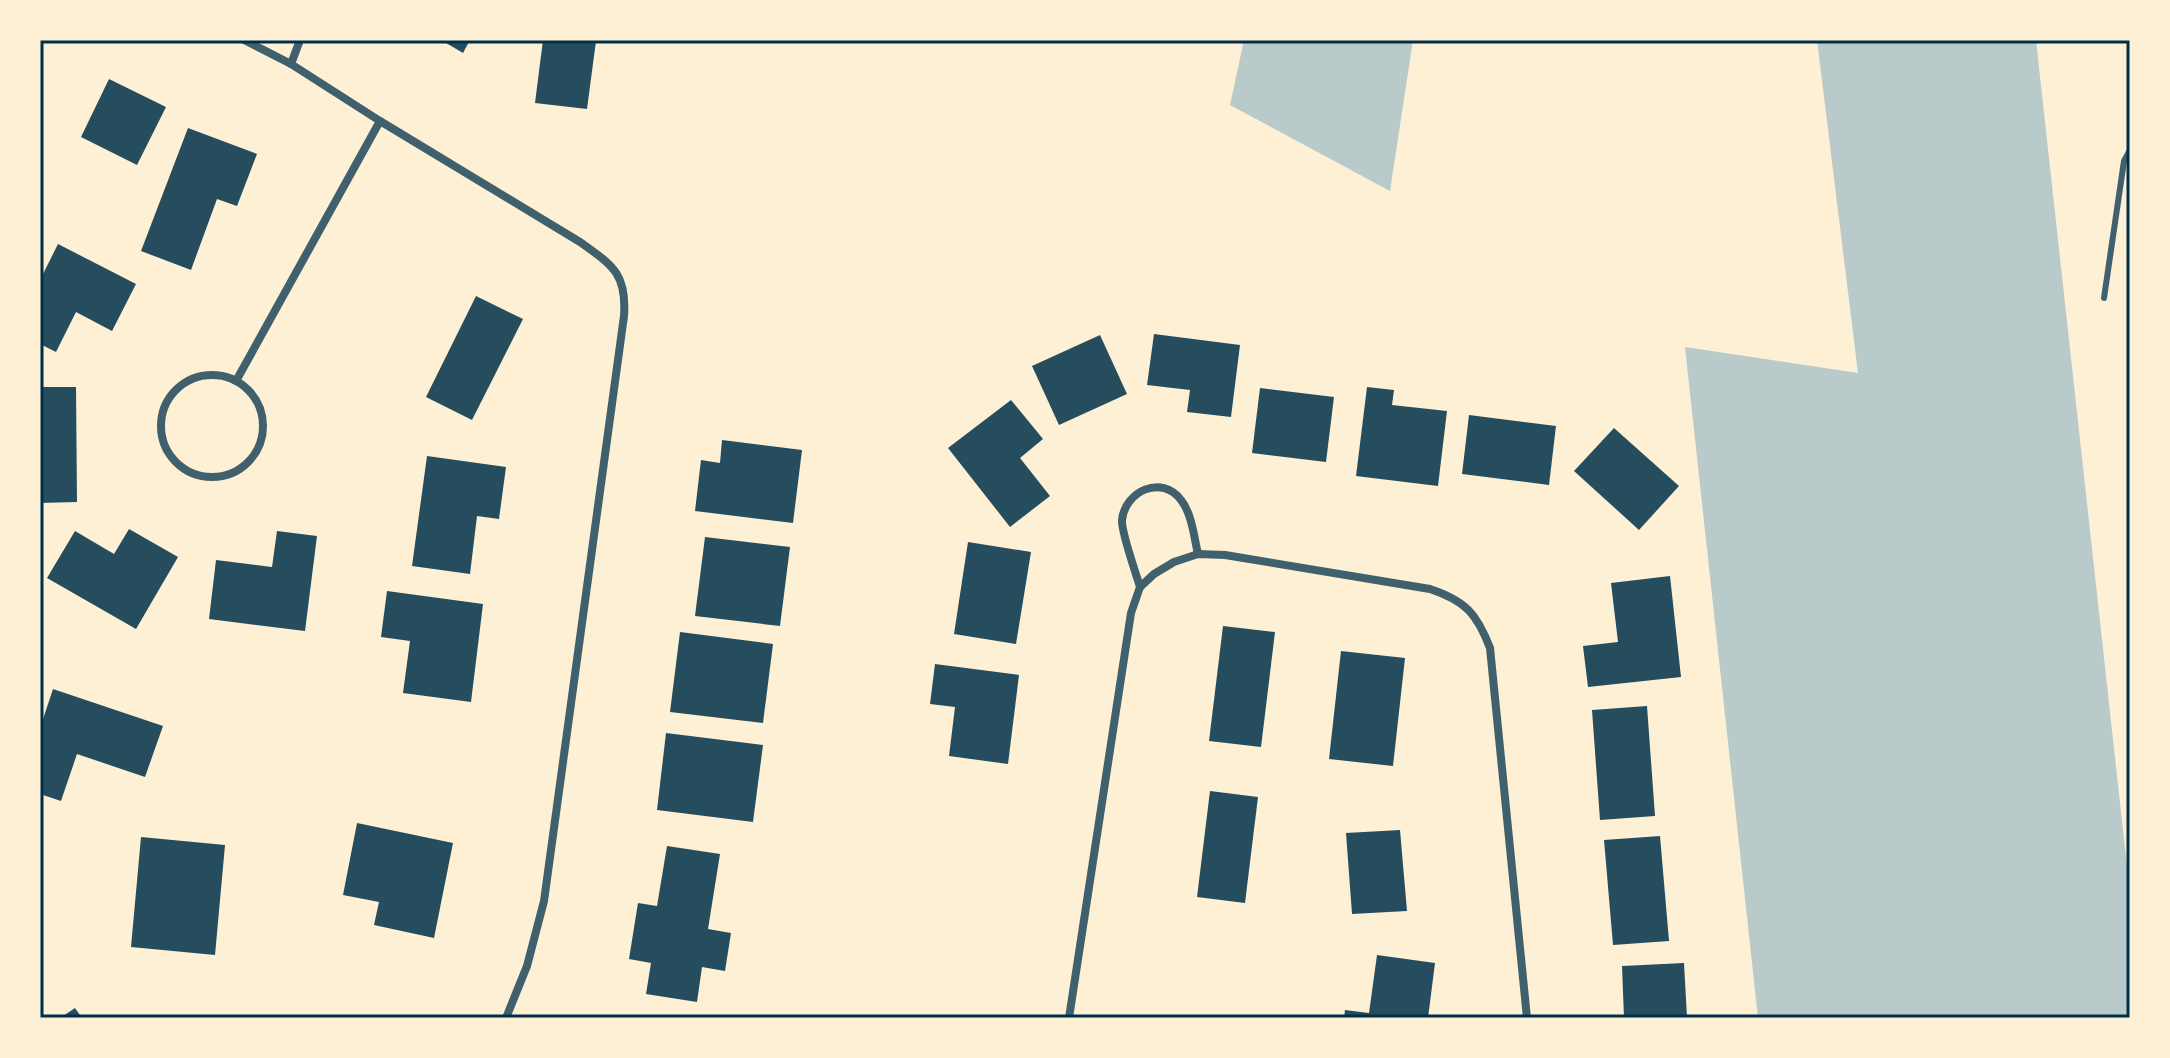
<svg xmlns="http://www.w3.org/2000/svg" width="2170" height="1058" viewBox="0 0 2170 1058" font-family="Bitter,serif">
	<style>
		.green { fill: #b9caca }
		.building { fill: #264d5e }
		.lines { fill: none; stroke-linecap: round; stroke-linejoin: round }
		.service { stroke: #3f606c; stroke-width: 6 }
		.minor { stroke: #3f606c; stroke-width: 8 }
		.neatline { fill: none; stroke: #003049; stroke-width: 3 }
	</style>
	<rect width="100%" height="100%" fill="#fdf0d5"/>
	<g class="green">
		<path d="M 1244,40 L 1413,40 L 1390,191 L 1230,105 Z"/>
		<path d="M 1817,40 L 2036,40 L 2130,894 L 2130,1018 L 1758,1018 L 1685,347 L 1858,373 Z"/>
	</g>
	<g class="building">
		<path d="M 441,40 L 470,40 L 463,53 Z"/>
		<path d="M 543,40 L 596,41 L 587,109 L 535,103 Z"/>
		<path d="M 109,79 L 166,107 L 137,165 L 81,137 Z"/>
		<path d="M 188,128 L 257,154 L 237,206 L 217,199 L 191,270 L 141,251 Z"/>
		<path d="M 58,244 L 136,284 L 112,331 L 76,312 L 56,352 L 40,344 L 40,280 Z"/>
		<path d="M 476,296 L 523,319 L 472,420 L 426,397 Z"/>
		<path d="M 1154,334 L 1240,345 L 1231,417 L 1187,412 L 1190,390 L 1147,385 Z"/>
		<path d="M 1100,335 L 1127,394 L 1059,425 L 1032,366 Z"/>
		<path d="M 40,387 L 76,387 L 77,502 L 40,503 Z"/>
		<path d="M 1367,387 L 1394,390 L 1392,405 L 1447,411 L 1438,486 L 1356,476 Z"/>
		<path d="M 1260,388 L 1334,397 L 1326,462 L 1252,453 Z"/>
		<path d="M 1011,400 L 1043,439 L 1020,458 L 1050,496 L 1010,527 L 948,448 Z"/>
		<path d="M 1469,415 L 1556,426 L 1549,485 L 1462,474 Z"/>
		<path d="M 1614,428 L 1679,486 L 1639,530 L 1574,471 Z"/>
		<path d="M 722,440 L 802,450 L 793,523 L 695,511 L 701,460 L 720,463 Z"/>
		<path d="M 427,456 L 506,467 L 499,519 L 477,516 L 470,574 L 412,566 Z"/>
		<path d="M 129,529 L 178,557 L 136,629 L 47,578 L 75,531 L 114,554 Z"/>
		<path d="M 277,531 L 317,536 L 305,631 L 209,619 L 216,560 L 272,567 Z"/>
		<path d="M 705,537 L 790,547 L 780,626 L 695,616 Z"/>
		<path d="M 968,542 L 1031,552 L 1016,644 L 954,634 Z"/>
		<path d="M 1670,576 L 1681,677 L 1588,687 L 1583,646 L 1618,642 L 1611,583 Z"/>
		<path d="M 387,591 L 483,604 L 471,702 L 403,693 L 410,641 L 381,637 Z"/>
		<path d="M 1223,626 L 1275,632 L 1261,747 L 1209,741 Z"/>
		<path d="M 680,632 L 773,644 L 763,723 L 670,712 Z"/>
		<path d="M 1341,651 L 1405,658 L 1393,766 L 1329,759 Z"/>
		<path d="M 935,664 L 1019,675 L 1008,764 L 949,756 L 955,707 L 930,704 Z"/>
		<path d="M 53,689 L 163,726 L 145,777 L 77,754 L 61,801 L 40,794 L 40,728 Z"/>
		<path d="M 1647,706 L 1655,816 L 1600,820 L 1592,710 Z"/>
		<path d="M 666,733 L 763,745 L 753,822 L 657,810 Z"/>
		<path d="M 1210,791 L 1258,797 L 1245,903 L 1197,897 Z"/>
		<path d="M 357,823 L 453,843 L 434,938 L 374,925 L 379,902 L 343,895 Z"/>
		<path d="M 1400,830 L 1407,911 L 1352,914 L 1346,833 Z"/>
		<path d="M 1660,836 L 1669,941 L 1613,945 L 1604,840 Z"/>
		<path d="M 141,837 L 225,845 L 215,955 L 131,947 Z"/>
		<path d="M 667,846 L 720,854 L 708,929 L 731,933 L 725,971 L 702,967 L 697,1002 L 646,994 L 651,963 L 629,959 L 638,903 L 657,906 Z"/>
		<path d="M 1377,955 L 1435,963 L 1428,1018 L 1344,1018 L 1345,1010 L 1369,1013 Z"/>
		<path d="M 1684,963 L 1687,1018 L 1624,1018 L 1622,966 Z"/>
		<path d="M 75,1008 L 82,1018 L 60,1018 Z"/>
	</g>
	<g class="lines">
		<path class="service" d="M 2104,298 L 2124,161 L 2130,150"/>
		<g class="minor">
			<path d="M 244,40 L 291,64 L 380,121 L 580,242 C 612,265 627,273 624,316 L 544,901 L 527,966 L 506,1018"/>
			<path d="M 291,64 L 300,40"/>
			<circle cx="212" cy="426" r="51"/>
			<path d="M 236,381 L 380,121"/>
			<path d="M 1140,587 C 1136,573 1121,532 1122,520 C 1125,491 1162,474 1181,500 C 1192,514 1194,537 1198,554"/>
			<path d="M 1069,1018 L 1131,613 L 1140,587 L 1154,574 L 1174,562 L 1198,554 L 1225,555 L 1430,589 C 1466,601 1477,614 1490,648 L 1527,1018"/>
		</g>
	</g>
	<rect width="2170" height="1058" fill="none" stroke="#fdf0d5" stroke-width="84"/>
	<rect x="42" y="42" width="2086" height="974" class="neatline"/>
</svg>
